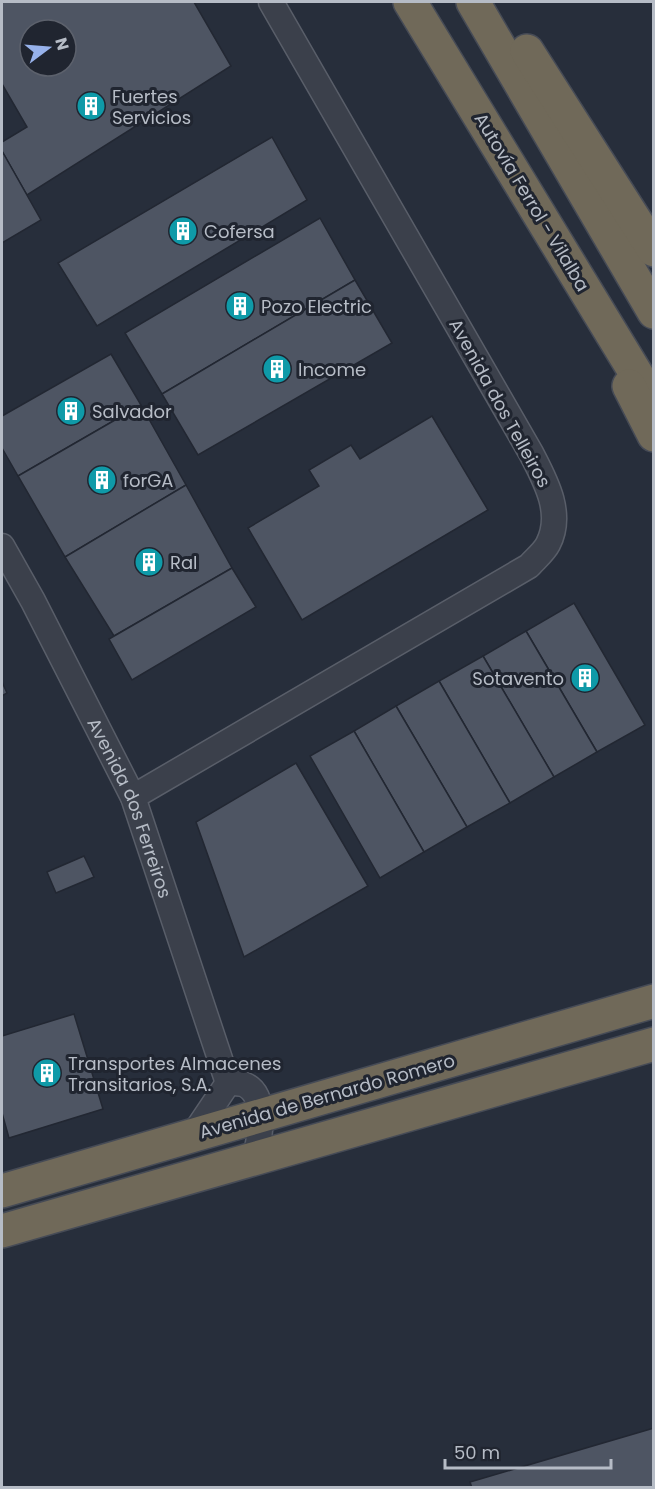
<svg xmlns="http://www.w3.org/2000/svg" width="655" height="1489" viewBox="0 0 655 1489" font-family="Poppins,sans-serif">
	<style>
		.building { fill: #4e5563; stroke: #222732; stroke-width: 1.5; fill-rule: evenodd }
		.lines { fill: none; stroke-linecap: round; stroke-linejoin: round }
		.street-casing { stroke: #595e69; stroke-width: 27 }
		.highway-casing { stroke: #464b56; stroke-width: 36 }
		.street { stroke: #3b404b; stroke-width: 24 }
		.highway { stroke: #706959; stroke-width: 33 }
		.labels { text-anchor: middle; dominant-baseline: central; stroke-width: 6; stroke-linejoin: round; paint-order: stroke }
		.poi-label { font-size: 18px; fill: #b6bcc6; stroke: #202530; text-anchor: start }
		.street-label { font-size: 18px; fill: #b6bcc6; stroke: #202530 }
	</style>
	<rect width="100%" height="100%" fill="#272e3b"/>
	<g class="building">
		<path d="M 2,2 L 194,2 L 231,66 L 27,195 L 2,151 L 2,142 L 27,127 L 2,84 ZM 30,30 L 66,30 L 66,66 L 30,66 Z"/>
		<path d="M 272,137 L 307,200 L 97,326 L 58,263 Z"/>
		<path d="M 2,151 L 41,220 L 2,243 Z"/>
		<path d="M 320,218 L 355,280 L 162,394 L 125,333 Z"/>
		<path d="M 355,280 L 392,343 L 198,455 L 162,394 Z"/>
		<path d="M 111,354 L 141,405 L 18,476 L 2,448 L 2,416 Z"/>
		<path d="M 141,405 L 186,485 L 65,557 L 18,476 Z"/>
		<path d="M 432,416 L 488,510 L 302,620 L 248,528 L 319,486 L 309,470 L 351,445 L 360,459 Z"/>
		<path d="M 186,485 L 232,568 L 114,636 L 65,557 Z"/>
		<path d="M 232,568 L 256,607 L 132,680 L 109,639 Z"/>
		<path d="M 574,603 L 645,725 L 597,752 L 526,631 Z"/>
		<path d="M 526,631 L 597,752 L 554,777 L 483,656 Z"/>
		<path d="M 483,656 L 554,777 L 510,803 L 439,681 Z"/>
		<path d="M 439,681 L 510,803 L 467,827 L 396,706 Z"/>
		<path d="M 2,682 L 7,693 L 2,696 Z"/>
		<path d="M 396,706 L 467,827 L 424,852 L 354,731 Z"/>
		<path d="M 354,731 L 424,852 L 380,878 L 310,756 Z"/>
		<path d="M 296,763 L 368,886 L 244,957 L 196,822 Z"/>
		<path d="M 84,856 L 94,877 L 56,893 L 47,872 Z"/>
		<path d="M 74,1014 L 103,1109 L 9,1138 L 2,1113 L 2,1036 Z"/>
		<path d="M 654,1428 L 654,1488 L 472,1488 L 470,1482 Z"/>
	</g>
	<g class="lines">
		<g class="street-casing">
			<g id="street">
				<path id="s1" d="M 2,546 L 33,601 L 133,797 L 228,1083"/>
				<path d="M 133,797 L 529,566 C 535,559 544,552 548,544 C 564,513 545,480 531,453 L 271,2"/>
				<path d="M 193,1135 L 228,1083 C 233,1083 239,1083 243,1084 C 269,1094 260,1138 255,1156"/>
			</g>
		</g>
		<g class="highway-casing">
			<g id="highway">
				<path d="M 410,2 L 654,403"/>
				<path d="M 473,2 L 654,312"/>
				<path d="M 527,51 L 654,250"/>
				<path d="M 629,386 L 654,435"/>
				<path d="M 2,1191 L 654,1001"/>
				<path d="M 2,1231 L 654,1044"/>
			</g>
		</g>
		<use href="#street" class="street"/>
		<use href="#highway" class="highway"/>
	</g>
	<defs>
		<g id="building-disc" transform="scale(1.5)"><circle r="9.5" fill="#0f9aa8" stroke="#202530"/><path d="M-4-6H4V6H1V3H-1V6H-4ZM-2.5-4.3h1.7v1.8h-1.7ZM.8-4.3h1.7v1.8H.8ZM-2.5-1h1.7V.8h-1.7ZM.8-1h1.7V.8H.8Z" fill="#fff"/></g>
	</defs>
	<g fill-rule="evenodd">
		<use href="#building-disc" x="91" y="106"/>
		<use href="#building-disc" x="183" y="231"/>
		<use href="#building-disc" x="240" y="306"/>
		<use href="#building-disc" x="277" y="369"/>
		<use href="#building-disc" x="71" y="411"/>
		<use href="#building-disc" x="102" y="480"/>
		<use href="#building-disc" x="149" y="562"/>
		<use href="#building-disc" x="585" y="678"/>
		<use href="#building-disc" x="47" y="1073"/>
	</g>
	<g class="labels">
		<g class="poi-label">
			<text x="112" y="96">Fuertes<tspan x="112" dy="21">Servicios</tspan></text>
			<text x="204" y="231">Cofersa</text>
			<text x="261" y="306">Pozo Electric</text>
			<text x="298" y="369">Income</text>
			<text x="92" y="411">Salvador</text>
			<text x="123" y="480">forGA</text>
			<text x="170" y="562">Ral</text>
			<text x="564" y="678" text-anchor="end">Sotavento</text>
			<text x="68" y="1063">Transportes Almacenes<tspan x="68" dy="21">Transitarios, S.A.</tspan></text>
		</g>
		<g class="street-label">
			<text transform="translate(532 202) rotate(59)">Autovía Ferrol - Vilalba</text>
			<text transform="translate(500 403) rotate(61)">Avenida dos Telleiros</text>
			<text stroke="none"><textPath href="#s1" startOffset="292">Avenida dos Ferreiros</textPath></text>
			<text transform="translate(327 1096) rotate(-16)">Avenida de Bernardo Romero</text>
		</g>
	</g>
	<rect width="655" height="1489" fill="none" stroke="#b6bcc6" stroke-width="6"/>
	<g transform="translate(48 48) rotate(74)"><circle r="28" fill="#202530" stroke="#5c616c" stroke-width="1.5"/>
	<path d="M0-4.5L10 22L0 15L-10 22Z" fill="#97b2eb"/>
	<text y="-9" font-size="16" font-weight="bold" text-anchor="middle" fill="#b6bcc6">N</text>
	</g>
	<path d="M445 1459v9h166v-9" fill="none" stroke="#b6bcc6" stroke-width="3"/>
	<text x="454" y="1459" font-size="18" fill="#b6bcc6" stroke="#202530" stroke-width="4.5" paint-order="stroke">50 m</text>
</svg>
